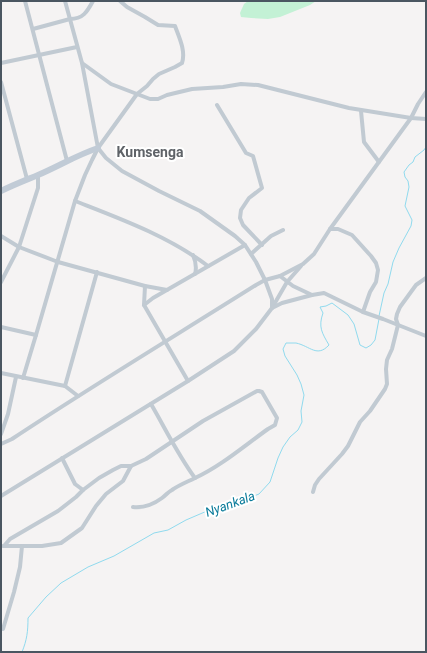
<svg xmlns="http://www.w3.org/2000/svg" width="427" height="653" viewBox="0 0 427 653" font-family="Roboto,sans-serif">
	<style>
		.green { fill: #c3f1d5 }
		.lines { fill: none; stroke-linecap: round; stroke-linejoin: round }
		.stream { stroke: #90daee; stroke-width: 1 }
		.street { stroke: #c1cad2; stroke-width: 4 }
		.secondary { stroke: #c1cbd6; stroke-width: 6 }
		.labels { text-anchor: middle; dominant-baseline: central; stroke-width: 4; stroke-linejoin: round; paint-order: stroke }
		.water-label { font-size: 13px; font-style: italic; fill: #0c7c9b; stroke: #fff }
		.quarter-label { font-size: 14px; font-weight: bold; fill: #5f6368; stroke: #fff }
	</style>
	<rect width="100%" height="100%" fill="#f5f3f3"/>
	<path class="green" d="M 248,1 L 316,1 L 310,5 L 280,17 L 268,19 L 251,18 L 241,17 L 240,13 L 244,4 Z"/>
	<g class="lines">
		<g class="stream">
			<path d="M 379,316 L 384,293 L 388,284 L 393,262 L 399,248 L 411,226 L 412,220 L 405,206 L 409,187 L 408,181 L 405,177 L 404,172 L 409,165 L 413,162 L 415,157 L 424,150 L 426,147"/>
			<path d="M 22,652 C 27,640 28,631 28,618 L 46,597 L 61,583 L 88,567 L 114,556 L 154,533 L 168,530 L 186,520 L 214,508 L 246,499 L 259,494 L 270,482 L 278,458 L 283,447 L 290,437 L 298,430 L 302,422 L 301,411 L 304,395 L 301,384 L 297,375 L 285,356 L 283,349 L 286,343 C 289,343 293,343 296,343 C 310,346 317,358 329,345 C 322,333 318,327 323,313 L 320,307 L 326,306 L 332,303 L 348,315 L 354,324 L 360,345 L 366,348 L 371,345 L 375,340 L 379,319"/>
		</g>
		<g class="street">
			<path d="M 25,1 L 67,161"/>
			<path d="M 65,1 L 82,63 L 98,148 L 106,158 L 122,171 L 159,191 L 200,211 L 235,236 L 245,245 L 256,262 L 265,280 L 272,299 L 272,308"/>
			<path d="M 33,29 L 70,19 C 83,19 87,12 93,1"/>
			<path d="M 1,63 L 77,47"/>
			<path d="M 82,63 L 111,84 L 150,99 L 158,99 L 167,95 L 192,89 L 223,87 L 241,84 L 258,85 L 349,108 L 411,118 L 426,119"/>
			<path d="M 1,82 L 27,179"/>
			<path d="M 217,105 L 246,153 L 253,156 L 262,188 L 249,198 L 241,210 L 240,218 L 243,225 L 262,245"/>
			<path d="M 361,111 L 364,142 L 379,162"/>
			<path d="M 75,201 C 121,219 168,236 208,266"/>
			<path d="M 330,229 L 338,229 L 352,235 L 371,256 L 376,263 L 378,270 L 376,282 L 370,292 L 363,312"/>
			<path d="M 1,236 L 19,247 L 58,262 L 145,286 L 167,290"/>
			<path d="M 251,254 L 271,236 L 283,230"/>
			<path d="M 193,255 C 196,262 197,267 195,274"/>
			<path d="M 280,276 L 293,286 L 312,295 L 324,293 L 363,312 L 383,319 L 426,336"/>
			<path d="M 1,282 L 19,247 L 38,188 L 38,175"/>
			<path d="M 145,286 L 144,305 L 188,381"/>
			<path d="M 144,305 L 153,298 L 245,245"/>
			<path d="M 272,308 L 287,282 L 301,266"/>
			<path d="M 1,327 L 36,335"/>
			<path d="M 1,373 L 65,386 L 78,396"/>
			<path d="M 23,378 L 36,335 L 75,201 L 85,175 L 92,160 L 98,148 L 137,94 L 147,86 L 153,79 L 159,74 L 175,67 L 182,63 C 186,51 179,37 175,26 L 158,25 L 145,17 L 127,7 L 120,1"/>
			<path d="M 65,386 L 97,272"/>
			<path d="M 1,434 L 8,414 L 16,377"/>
			<path d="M 1,444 L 12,439 C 92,386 175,336 256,285 L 265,280 L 280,276 L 303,264 L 314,254 L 330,229 L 411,118 L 418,104 L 426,92"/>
			<path d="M 62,458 L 75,484 L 83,490"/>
			<path d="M 313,492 L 315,485 L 319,479 L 342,454 L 348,446 L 360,422 L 370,411 L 385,389 L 387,384 L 386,369 L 387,360 L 392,349 L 398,325 L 396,319 L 397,314 L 400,307 L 416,285 L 426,278"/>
			<path d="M 1,496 L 188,381 L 234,351 L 256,329 L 272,308 L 282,303 L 312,295"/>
			<path d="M 133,507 C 143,508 154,504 162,498 C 166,495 168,492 172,490 C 179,485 187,482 195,478"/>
			<path d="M 3,546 L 42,546 L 61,543 L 82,528 L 96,506 L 106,494 L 123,481 L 131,466"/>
			<path d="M 4,546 L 10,539 L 58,511 L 76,497 L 83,490 L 99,478 L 113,470 L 121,466 L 131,466 L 146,459 L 203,421 L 257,391 L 259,391 L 262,392 L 277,418 L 275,425 L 268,429 C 244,446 221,466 195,478 C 178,455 165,428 151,404"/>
			<path d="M 3,629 L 14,592 L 20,567 L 22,546"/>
		</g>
		<path class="secondary" d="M 1,191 C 13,185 26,180 38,175 C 59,166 77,155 98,148"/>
	</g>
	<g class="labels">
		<g class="water-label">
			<text transform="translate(230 504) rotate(-20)">Nyankala</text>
		</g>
		<g class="quarter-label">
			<text x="150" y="152">Kumsenga</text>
		</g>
	</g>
	<rect width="427" height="653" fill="none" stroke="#4a5661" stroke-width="4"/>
</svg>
